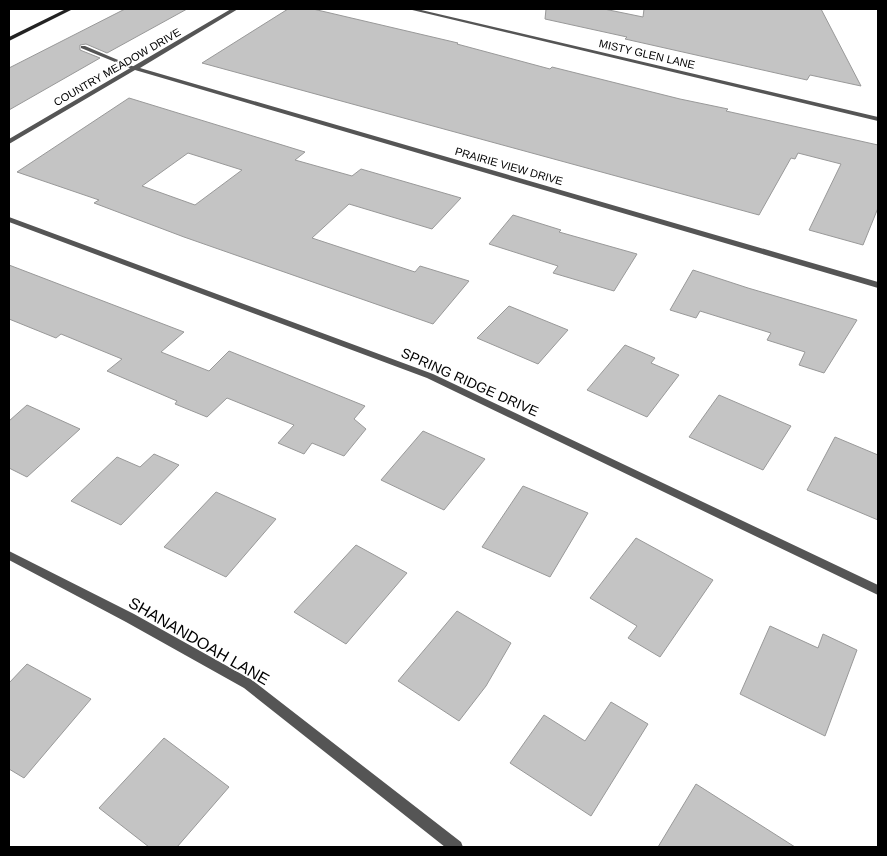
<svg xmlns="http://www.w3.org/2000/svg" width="887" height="856" viewBox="0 0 887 856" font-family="Arial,sans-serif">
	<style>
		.building { fill: #c4c4c4; stroke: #999; fill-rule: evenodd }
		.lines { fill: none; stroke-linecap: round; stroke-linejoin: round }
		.service { fill: #555; fill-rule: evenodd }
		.minor { fill: #555; fill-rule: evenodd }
		.secondary { fill: #222; fill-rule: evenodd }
		.labels { text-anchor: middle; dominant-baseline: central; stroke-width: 4; stroke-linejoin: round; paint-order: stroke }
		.far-street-label { font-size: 11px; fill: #000; stroke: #fff }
		.street-label { font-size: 14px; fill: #000; stroke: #fff }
		.near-street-label { font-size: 16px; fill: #000; stroke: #fff }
	</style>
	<rect width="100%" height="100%" fill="#fff"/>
	<g class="building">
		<path d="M 125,9 L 187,9 L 107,53 L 86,44 L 80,45 L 80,50 L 100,58 L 9,110 L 9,68 Z"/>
		<path d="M 288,9 L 313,9 L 458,43 L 457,44 L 550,69 L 552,67 L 680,99 L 728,109 L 726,111 L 878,145 L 878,208 L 863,245 L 809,230 L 841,164 L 798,153 L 795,159 L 791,158 L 759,215 L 202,63 Z"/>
		<path d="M 546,9 L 604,9 L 643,17 L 644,9 L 821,9 L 861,86 L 810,75 L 807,80 L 625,39 L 627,37 L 545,19 Z"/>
		<path d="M 129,98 L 305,152 L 295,160 L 352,176 L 361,169 L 461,198 L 432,229 L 349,204 L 312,238 L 415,272 L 420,266 L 469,281 L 433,324 L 184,237 L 94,203 L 99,200 L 17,172 ZM 188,153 L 242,170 L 195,205 L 142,186 Z"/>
		<path d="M 513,215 L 561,230 L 559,232 L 637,254 L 614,291 L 553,273 L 558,266 L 489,244 Z"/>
		<path d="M 9,265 L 184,332 L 161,352 L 209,371 L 229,351 L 365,406 L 354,419 L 366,429 L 344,456 L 312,443 L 304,454 L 278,443 L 294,425 L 227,398 L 207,417 L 175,404 L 177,401 L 107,371 L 122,359 L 61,334 L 56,338 L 9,319 Z"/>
		<path d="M 693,270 L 748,288 L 857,320 L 824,373 L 799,365 L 805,352 L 767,340 L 771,333 L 700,311 L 696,318 L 670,310 Z"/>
		<path d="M 509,306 L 568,330 L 538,364 L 477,338 Z"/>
		<path d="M 625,345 L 655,358 L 651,363 L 679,375 L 647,417 L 587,390 Z"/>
		<path d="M 719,395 L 791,426 L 763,470 L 689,437 Z"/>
		<path d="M 27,405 L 80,429 L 27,477 L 9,468 L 9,421 Z"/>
		<path d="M 423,431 L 485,459 L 444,510 L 381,480 Z"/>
		<path d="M 835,437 L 878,455 L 878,520 L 807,490 Z"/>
		<path d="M 154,454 L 179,465 L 121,525 L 71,501 L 117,457 L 140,467 Z"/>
		<path d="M 523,486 L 588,513 L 550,577 L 482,547 Z"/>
		<path d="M 216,492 L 276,519 L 226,577 L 164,547 Z"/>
		<path d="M 636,538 L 713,580 L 660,657 L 628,638 L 637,626 L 590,598 Z"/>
		<path d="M 356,545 L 407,573 L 346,644 L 294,612 Z"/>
		<path d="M 457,611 L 511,643 L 486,686 L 459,721 L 398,681 Z"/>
		<path d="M 770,626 L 818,648 L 823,634 L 857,650 L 825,736 L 740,694 Z"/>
		<path d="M 27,664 L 91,699 L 24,778 L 9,769 L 9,683 Z"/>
		<path d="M 611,702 L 648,724 L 591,816 L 510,763 L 544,715 L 585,741 Z"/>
		<path d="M 164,738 L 229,787 L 177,847 L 149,847 L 99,808 Z"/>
		<path d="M 696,784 L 795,847 L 658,847 Z"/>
	</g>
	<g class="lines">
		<path class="service" d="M 81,46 L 85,46 L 137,68 L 132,69 L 81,48 Z"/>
		<g class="minor">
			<path d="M 231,9 L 238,9 L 140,68 L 878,282 L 878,288 L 135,70 L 9,144 L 9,139 Z"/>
			<path d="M 408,9 L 417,9 L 878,117 L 878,121 Z"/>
			<path d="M 9,217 L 433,374 L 878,585 L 878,595 L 427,378 L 9,222 Z"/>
			<path d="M 9,551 L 134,614 L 252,680 L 461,842 L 463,847 L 445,847 L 244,688 L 126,622 L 9,560 Z"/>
		</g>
		<path class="secondary" d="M 66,9 L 73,9 L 9,41 L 9,37 Z"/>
	</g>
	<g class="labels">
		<g class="far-street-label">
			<text transform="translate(647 54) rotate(13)">MISTY GLEN LANE</text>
			<text transform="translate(117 67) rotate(-30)">COUNTRY MEADOW DRIVE</text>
			<text transform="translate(509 166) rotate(16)">PRAIRIE VIEW DRIVE</text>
		</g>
		<g class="street-label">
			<text transform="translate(470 382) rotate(24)">SPRING RIDGE DRIVE</text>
		</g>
		<g class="near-street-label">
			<text transform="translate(199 641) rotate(30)">SHANANDOAH LANE</text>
		</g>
	</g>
	<rect width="887" height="856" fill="none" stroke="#000000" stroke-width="20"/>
</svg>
